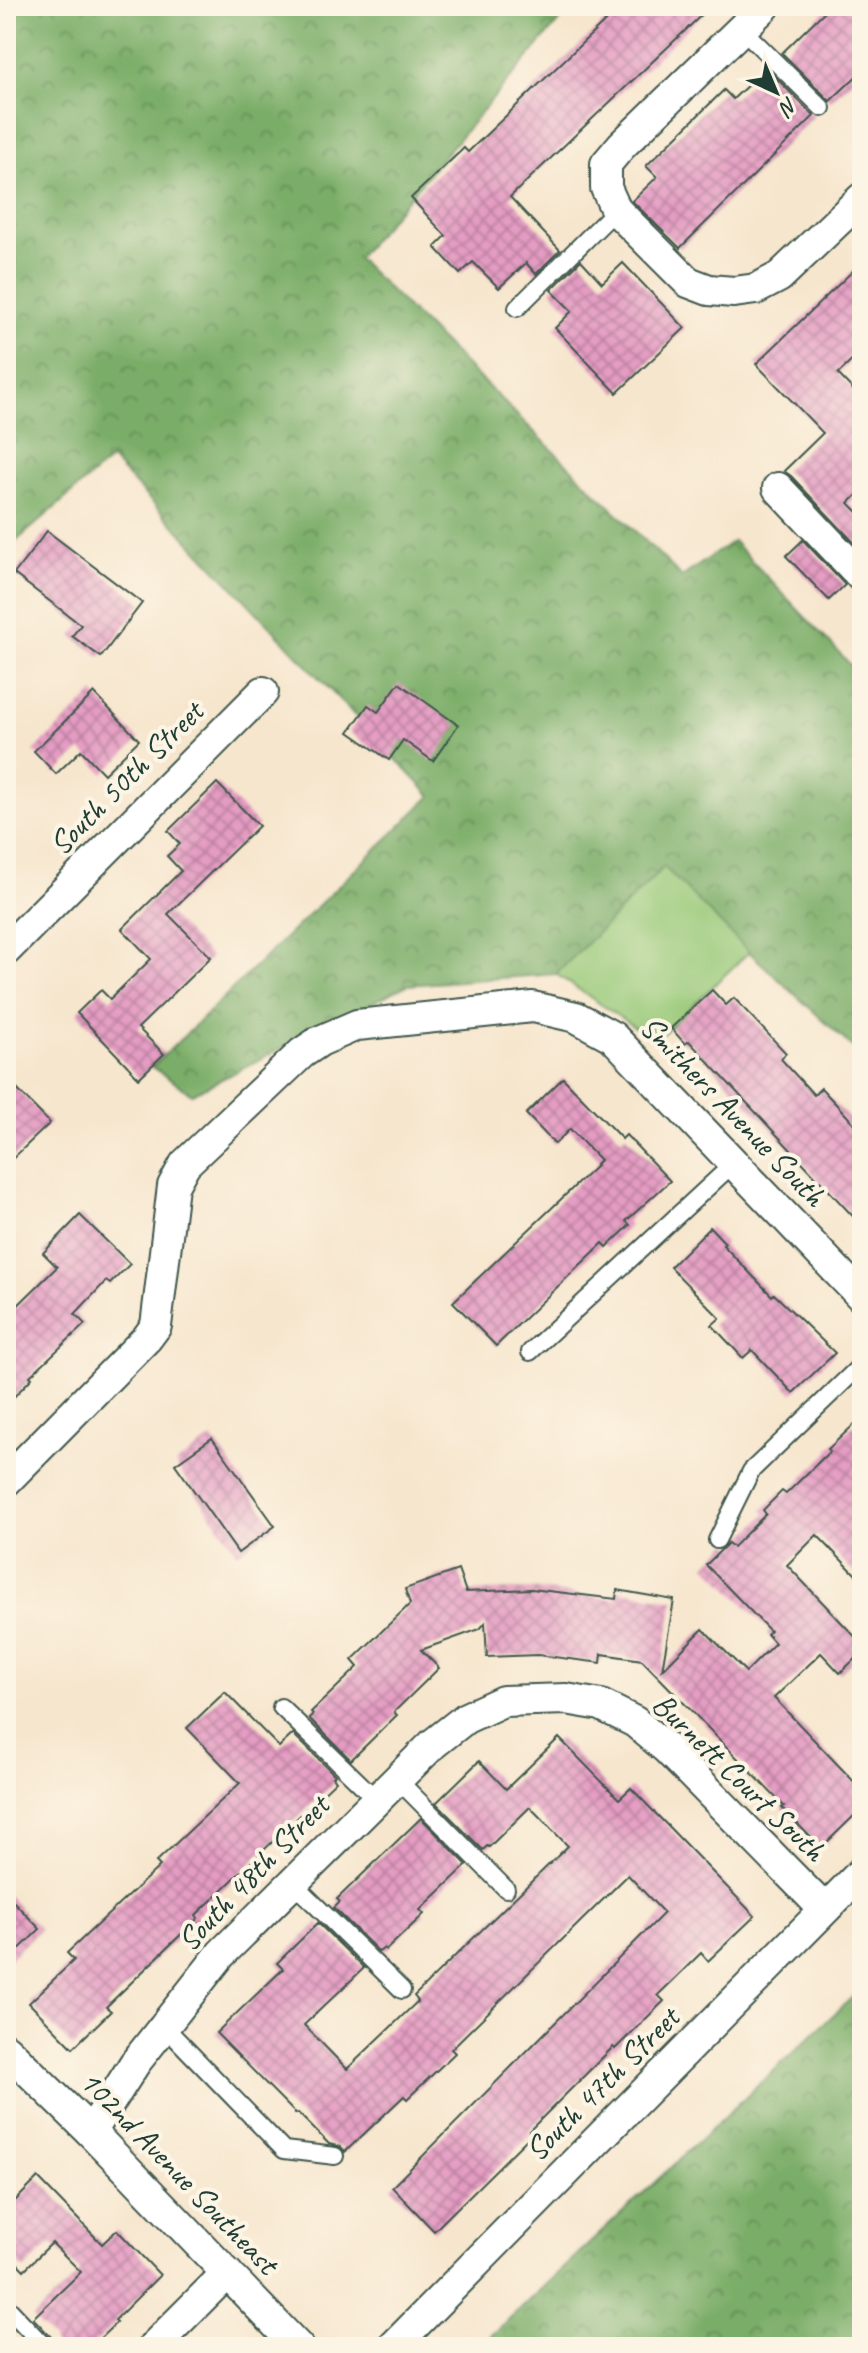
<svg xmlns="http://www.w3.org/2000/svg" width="868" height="2353" font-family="Caveat,sans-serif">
	<defs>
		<pattern id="forest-crowns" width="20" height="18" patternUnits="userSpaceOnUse" patternTransform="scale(2)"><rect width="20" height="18" fill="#7aad68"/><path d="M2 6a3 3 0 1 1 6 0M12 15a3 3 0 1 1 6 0" fill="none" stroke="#638e56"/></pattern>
		<pattern id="building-cross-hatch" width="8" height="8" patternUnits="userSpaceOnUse" patternTransform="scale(2)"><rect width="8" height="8" fill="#e59cc3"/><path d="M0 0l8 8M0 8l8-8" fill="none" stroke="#b9809f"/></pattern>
	</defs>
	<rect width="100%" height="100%" fill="#fcf5e5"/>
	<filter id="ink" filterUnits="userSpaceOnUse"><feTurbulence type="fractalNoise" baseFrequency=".0125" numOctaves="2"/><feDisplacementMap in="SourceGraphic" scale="16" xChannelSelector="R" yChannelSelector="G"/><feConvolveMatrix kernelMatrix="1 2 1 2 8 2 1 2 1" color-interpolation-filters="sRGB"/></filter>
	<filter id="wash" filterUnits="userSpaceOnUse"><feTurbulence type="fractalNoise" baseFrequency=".006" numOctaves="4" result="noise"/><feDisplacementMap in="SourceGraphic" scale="32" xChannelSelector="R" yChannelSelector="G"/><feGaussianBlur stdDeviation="1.8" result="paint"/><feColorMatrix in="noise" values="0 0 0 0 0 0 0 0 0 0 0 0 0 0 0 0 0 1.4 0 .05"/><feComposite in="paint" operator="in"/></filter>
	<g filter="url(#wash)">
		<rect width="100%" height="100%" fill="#f7e6ce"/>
		<!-- forest -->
		<g fill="url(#forest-crowns)" stroke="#4c754e" stroke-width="2">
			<polygon points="6,6 549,6 560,20 357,258 682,577 733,541 862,677 862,1056 749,952 664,867 556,974 407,985 192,1094 152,1067 431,796 111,459 6,550"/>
			<polygon points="862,1988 862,2347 479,2347"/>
		</g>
		<!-- green -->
		<polygon fill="#98c978" stroke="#5c8356" stroke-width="2" points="664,867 749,952 655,1041 556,974"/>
		<g id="blocks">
			<!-- building -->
			<g fill="url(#building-cross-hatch)">
				<polygon points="621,6 711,6 510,197 560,250 536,274 526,263 499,288 473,262 460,274 435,247 446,236 411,198 464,148 468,152"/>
				<polygon points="830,6 862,6 862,71 830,101 782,53"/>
				<polygon points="766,68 814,116 680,248 632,201 657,177 646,166 724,90 733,99"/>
				<polygon points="581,260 602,283 623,263 685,328 617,393 555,328 572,311 551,290"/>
				<polygon points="862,262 862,351 838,374 862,399 862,490 849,503 862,516 862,551 791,476 784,471 823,433 756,364"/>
				<polygon points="47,531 142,603 101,657 72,636 81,625 14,574"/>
				<polygon points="803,540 845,585 829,600 786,556"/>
				<polygon points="399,683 458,725 433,761 403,740 389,760 349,732 368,705 378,712"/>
				<polygon points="94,693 139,740 104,774 81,750 56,774 34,751"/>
				<polygon points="217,783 259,826 168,914 211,957 138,1028 164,1054 139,1078 77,1013 101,990 110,999 151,959 122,929 181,871 167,856 180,844 168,831"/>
				<polygon points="712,990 726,1005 734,998 786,1053 781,1059 814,1095 821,1088 862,1132 862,1226 689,1041 685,1044 671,1028"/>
				<polygon points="6,1078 50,1123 6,1165"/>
				<polygon points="563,1078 622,1139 626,1135 670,1181 626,1221 630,1225 607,1247 603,1243 496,1346 453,1302 597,1165 596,1164 600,1160 570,1129 555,1144 526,1114"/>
				<polygon points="80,1215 130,1264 110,1284 106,1281 75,1314 85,1324 30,1376 32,1378 6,1405 6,1317 57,1267 43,1253"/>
				<polygon points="710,1227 725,1243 723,1245 772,1296 774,1294 835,1353 793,1393 752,1350 743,1358 712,1325 720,1318 670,1267"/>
				<polygon points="862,1417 862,1581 817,1535 787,1565 862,1644 862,1652 840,1673 821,1653 774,1698 862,1790 862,1808 821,1848 782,1808 784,1806 642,1660 602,1654 601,1663 538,1655 487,1657 485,1623 480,1629 421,1650 439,1668 394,1712 397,1715 351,1760 309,1718 313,1714 311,1712 358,1667 352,1660 410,1604 405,1589 458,1570 466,1592 531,1589 616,1599 617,1590 674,1600 662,1670 703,1629 746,1672 775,1643 767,1634 770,1631 706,1565 728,1543 733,1547 766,1514 763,1510 782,1491 786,1494 830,1451 828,1449"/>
				<polygon points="212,1438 275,1526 238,1553 175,1464"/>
				<polygon points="225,1692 279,1747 293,1734 335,1775 333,1777 336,1781 196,1915 198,1918 106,2007 111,2011 73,2048 29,2003 74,1960 67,1953 160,1866 156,1862 240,1783 187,1728"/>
				<polygon points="559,1738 619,1799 631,1788 755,1916 708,1961 701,1953 658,1995 664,2001 615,2049 613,2047 529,2131 532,2134 434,2231 392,2187 664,1913 628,1875 451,2049 455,2053 407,2099 404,2096 345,2152 341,2147 329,2144 298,2113 296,2114 216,2033 283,1969 277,1963 318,1923 364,1968 304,2025 347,2069 418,2001 414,1996 568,1846 530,1807 489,1847 487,1846 483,1850 436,1803 479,1761 506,1789"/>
				<polygon points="421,1818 467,1865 420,1910 424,1914 386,1950 384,1948 379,1952 334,1908 340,1902 337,1899"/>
				<polygon points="6,1894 40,1929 6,1962"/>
				<polygon points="38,2178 102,2244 117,2230 160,2275 115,2320 117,2322 91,2347 56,2347 53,2339 33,2318 81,2272 52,2243 24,2270 6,2252 6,2210"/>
			</g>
		</g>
	</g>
	<g filter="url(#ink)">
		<use href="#blocks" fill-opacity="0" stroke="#3f564b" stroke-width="2"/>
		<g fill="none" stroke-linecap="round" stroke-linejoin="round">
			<defs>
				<g id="service">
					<polyline points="742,29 822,108"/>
					<polyline points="517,308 616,210"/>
					<polyline points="530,1352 734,1163"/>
					<polyline points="717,1540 751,1471 862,1364"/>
					<polyline points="281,1707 376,1799"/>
					<polyline points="397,1779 506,1889"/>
					<polyline points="293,1883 402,1990"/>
					<polyline points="163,2025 284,2150 335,2156"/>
					<polyline points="6,2306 45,2347"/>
				</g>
				<g id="minor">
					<polyline points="765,6 622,145 606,164 606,188 616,210 688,282 709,290 734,292 756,289 779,277 862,198"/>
					<polyline points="778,488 862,577"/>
					<polyline points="6,950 263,692"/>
					<polyline points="6,1481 147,1338 156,1326 173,1186 185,1164 302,1053 320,1041 357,1025 533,1007 576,1017 613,1037 862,1297"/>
					<polyline points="6,2049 91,2132 298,2347"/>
					<polyline points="91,2132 135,2063 221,1954 433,1744 466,1718 503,1701 566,1699 601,1705 635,1722 667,1749 824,1909"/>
					<polyline points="153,2347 227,2273"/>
					<polyline points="393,2347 862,1872"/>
				</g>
			</defs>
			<!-- service casing -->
			<use href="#service" stroke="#3f564b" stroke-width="20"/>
			<!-- minor casing -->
			<use href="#minor" stroke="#3f564b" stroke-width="34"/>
			<!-- service -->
			<use href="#service" stroke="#fff" stroke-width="16"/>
			<!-- minor -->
			<use href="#minor" stroke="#fff" stroke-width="30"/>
		</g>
	</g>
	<g text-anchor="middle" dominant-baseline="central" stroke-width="8" stroke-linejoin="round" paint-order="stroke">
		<!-- street labels -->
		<g font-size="32" fill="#1f3d34" stroke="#fcf5e5">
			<text transform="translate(126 778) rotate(-45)">South 50th Street</text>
			<text transform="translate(733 1111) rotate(46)">Smithers Avenue South</text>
			<text transform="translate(739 1777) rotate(44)">Burnett Court South</text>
			<text transform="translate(253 1873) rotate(-46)">South 48th Street</text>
			<text transform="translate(602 2084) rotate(-45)">South 47th Street</text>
			<text transform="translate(179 2172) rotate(46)">102nd Avenue Southeast</text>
		</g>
	</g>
	<!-- margin -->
	<rect width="868" height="2353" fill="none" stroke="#fcf5e5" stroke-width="32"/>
	<!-- north arrow -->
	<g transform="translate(776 92) rotate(136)" stroke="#fcf5e5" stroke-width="6" paint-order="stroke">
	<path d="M0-6L14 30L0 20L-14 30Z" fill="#1f3d34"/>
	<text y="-12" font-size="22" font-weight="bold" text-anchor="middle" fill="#1f3d34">N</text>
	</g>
</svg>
